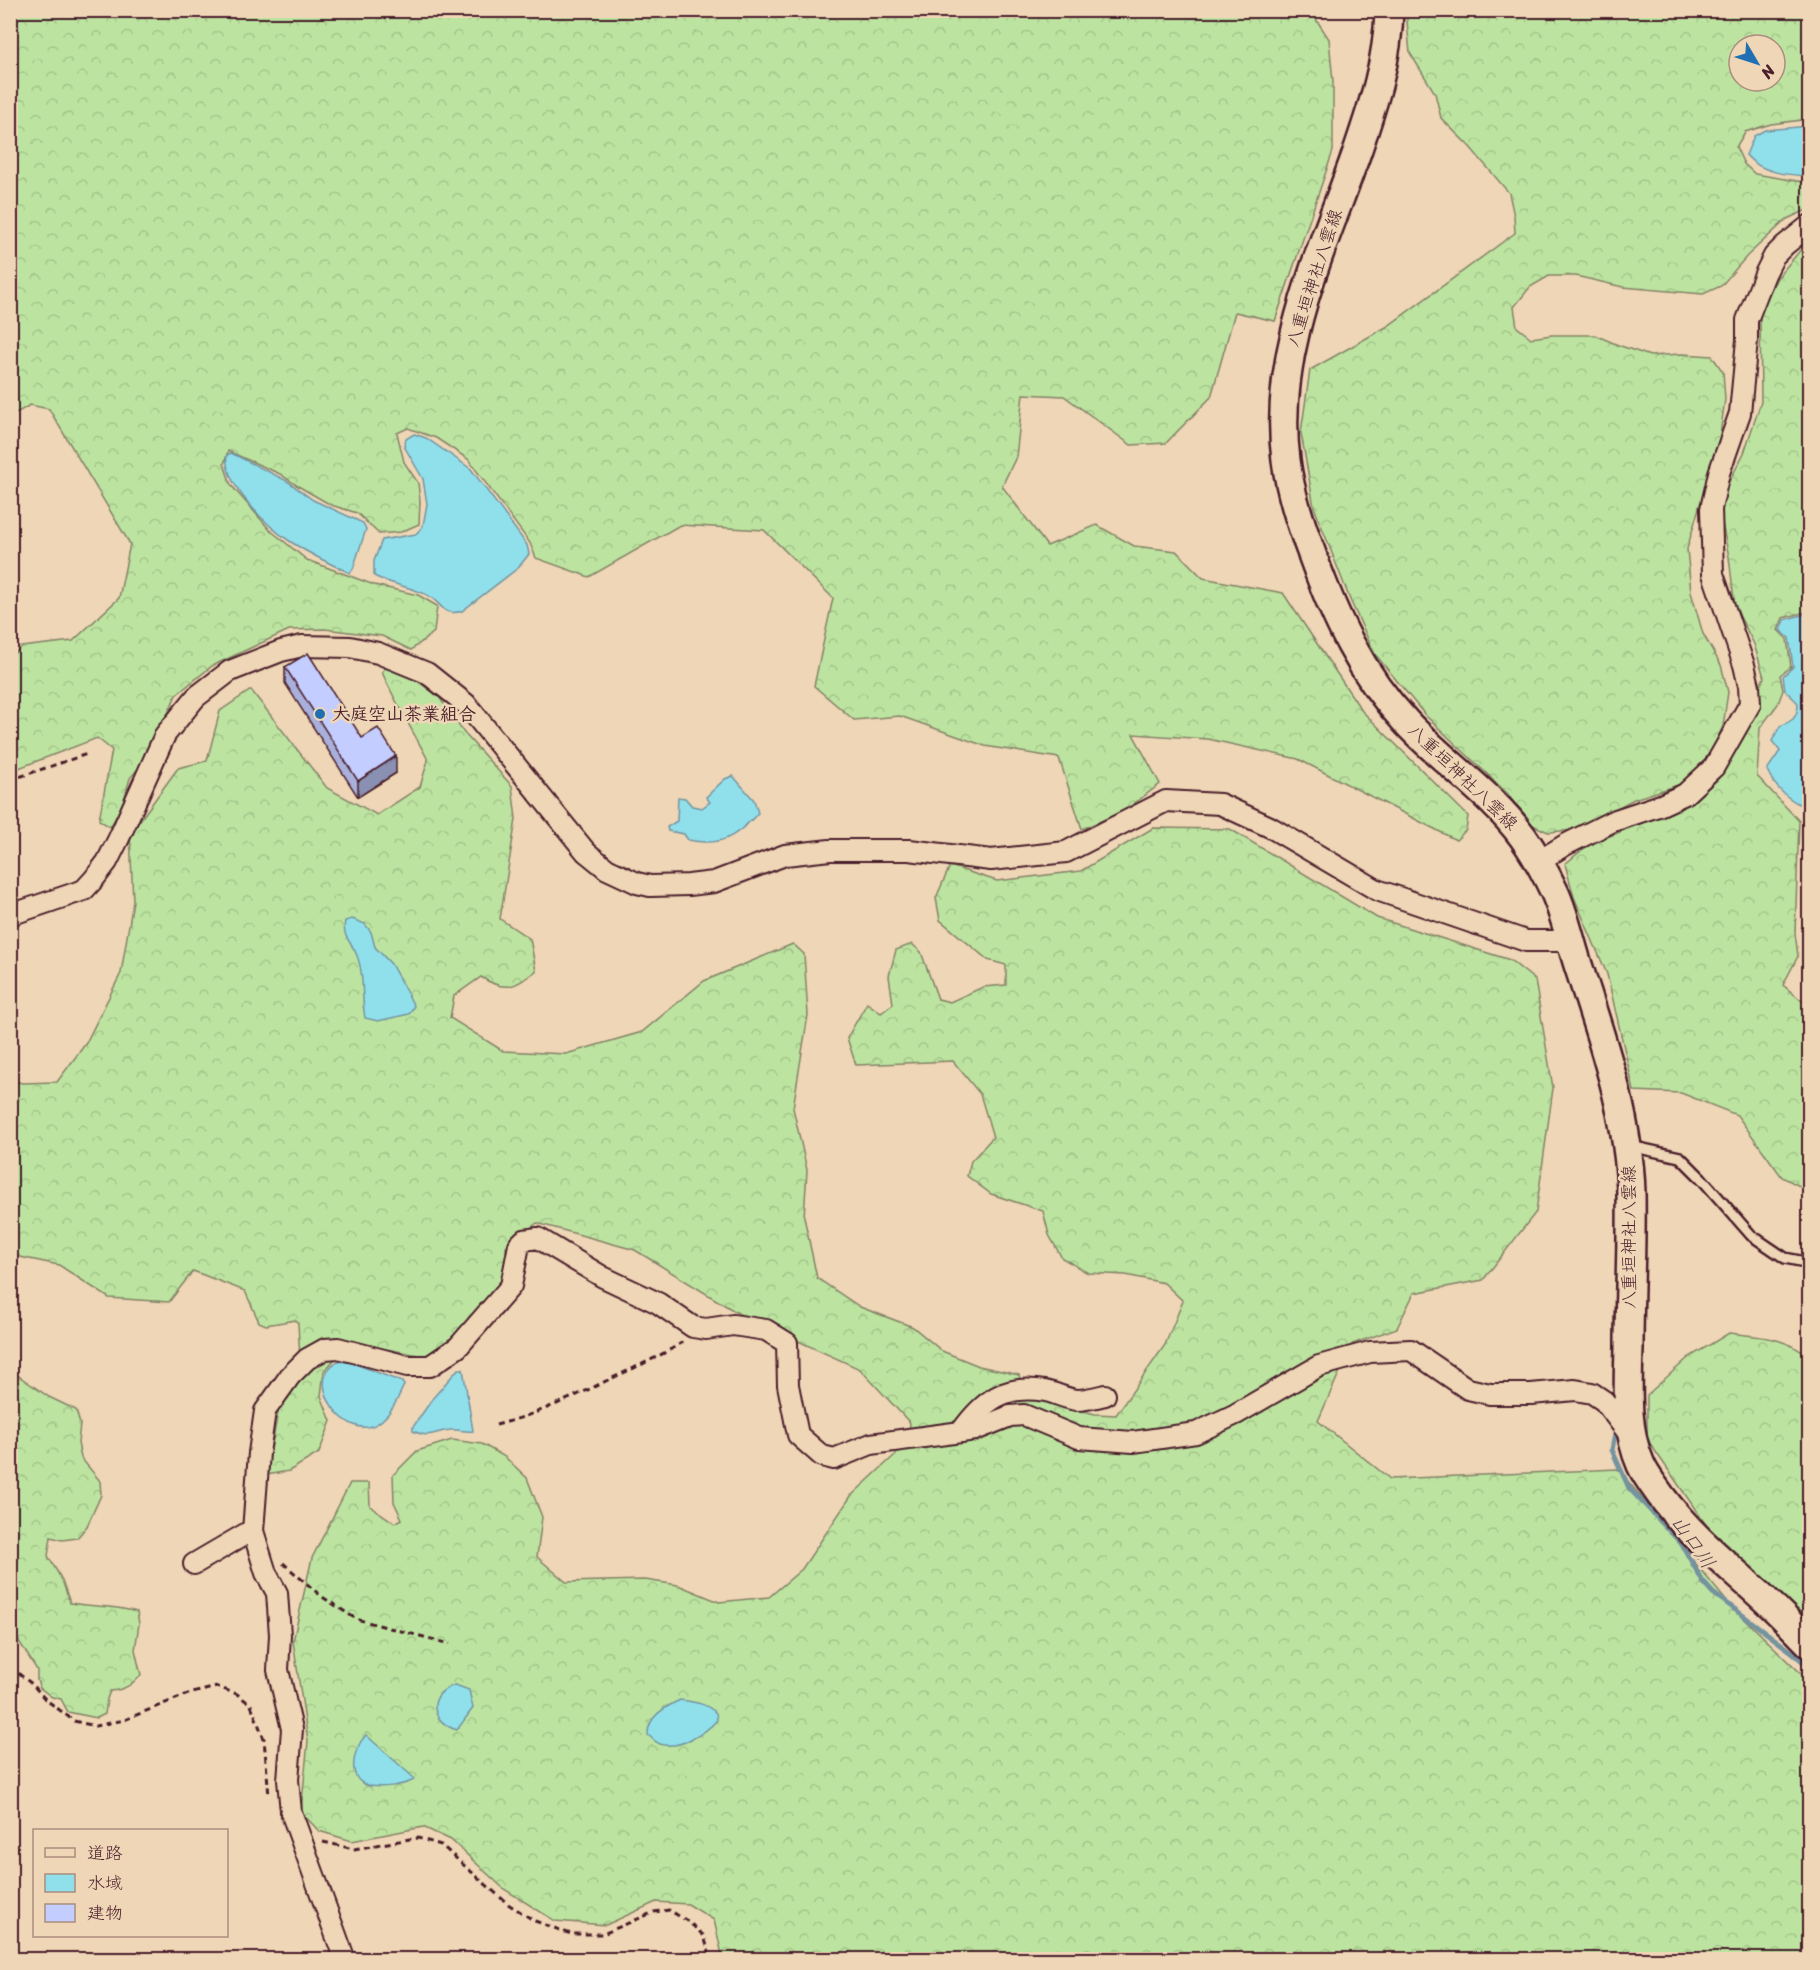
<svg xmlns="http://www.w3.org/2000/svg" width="1820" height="1970" font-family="Sriracha,'Klee One',sans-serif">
	<defs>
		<pattern id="forest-crowns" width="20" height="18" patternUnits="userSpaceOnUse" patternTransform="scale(1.5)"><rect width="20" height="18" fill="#bce4a0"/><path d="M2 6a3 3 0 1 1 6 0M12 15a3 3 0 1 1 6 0" fill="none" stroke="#a3c38a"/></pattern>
	</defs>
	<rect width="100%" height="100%" fill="#eed6b6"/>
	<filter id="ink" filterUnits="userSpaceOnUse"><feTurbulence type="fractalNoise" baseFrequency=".0167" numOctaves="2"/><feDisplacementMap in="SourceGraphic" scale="12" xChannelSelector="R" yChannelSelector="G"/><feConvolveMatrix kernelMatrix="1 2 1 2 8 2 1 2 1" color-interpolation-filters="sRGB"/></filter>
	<g filter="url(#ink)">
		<!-- forest -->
		<g fill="url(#forest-crowns)" stroke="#838266" stroke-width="1.5" fill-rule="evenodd">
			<polygon points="1310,10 1329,39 1333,82 1333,151 1275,321 1235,312 1211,397 1166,443 1131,445 1064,396 1023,394 1016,457 1002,486 1047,546 1097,525 1134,546 1176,551 1203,578 1283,593 1362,711 1468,816 1466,830 1456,840 1298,759 1208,739 1133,734 1160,784 1124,811 1082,829 1059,758 985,746 900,716 854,720 814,686 833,598 764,530 680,525 589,577 536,558 530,543 468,459 436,438 408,428 397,433 404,462 418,483 420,501 419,524 401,532 379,534 357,513 331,505 298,486 280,474 228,451 224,464 231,485 270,530 307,560 374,585 418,595 437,606 434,632 411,650 382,636 325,629 289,630 212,666 176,695 149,756 130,778 122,807 110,827 99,820 112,750 97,738 11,771 11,657 21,647 73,641 119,598 130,544 49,409 30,405 11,416 11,11"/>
			<path d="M1406 11H1809V119L1771 124 1745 132 1736 147 1744 164 1755 174 1809 183V209L1787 219 1747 256 1721 286 1703 294 1623 287 1576 276H1549L1530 287 1514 307 1517 327 1531 338 1552 335H1595L1618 345 1650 356 1682 354 1712 356 1723 372 1725 399 1720 435 1687 549 1691 592 1703 634 1721 665 1728 692 1723 726 1708 759 1679 785 1634 799 1575 830 1548 832 1524 821 1508 794 1425 715 1375 654 1351 602 1314 507 1301 433 1310 370 1388 326 1515 233 1514 216 1509 193 1470 147 1441 118 1435 93 1410 53ZM1739 45H1775V81H1739Z"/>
			<polygon points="1809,240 1809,614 1806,612 1783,618 1778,630 1787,639 1791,667 1780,675 1783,690 1778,704 1760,728 1757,776 1799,821 1795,933 1798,956 1783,985 1809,1007 1809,1191 1782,1177 1737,1115 1681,1093 1634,1091 1607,974 1574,897 1565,864 1588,845 1693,802 1718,779 1739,741 1764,677 1754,644 1735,607 1729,557 1718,503 1744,453 1761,402 1760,313 1777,278"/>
			<path d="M387 665 413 678 439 697 464 733 512 786 516 819 500 919 530 939 536 971C514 987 506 993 481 977L454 996 450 1018 503 1051 566 1054 642 1032 704 981 793 944 804 954 808 1015 793 1108 807 1170 804 1217 817 1278 860 1307 913 1327 942 1351 979 1366 1019 1375 1024 1396 1095 1414 1116 1415 1165 1345 1183 1301 1164 1283 1126 1275 1088 1273 1062 1258 1049 1235 1043 1211 991 1194 967 1176 971 1161 993 1137 980 1094 953 1061 856 1065 847 1038 867 1003 881 1013 893 1004 889 976 896 950 912 944 921 952 938 999 950 1002 983 987 1006 985V965L988 960 940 920 936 898 950 866 997 881 1081 871 1153 828 1230 829 1377 918 1510 960 1535 980 1553 1088 1536 1212 1483 1280 1414 1293 1397 1328 1352 1344 1318 1421 1390 1479 1618 1469 1728 1603 1809 1681V1959H723L714 1920 688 1904 656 1902 606 1925 555 1921 504 1889 451 1840 423 1827 352 1841 319 1831 301 1812 308 1741 293 1641 312 1558 350 1483H369L370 1506 395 1523 402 1519 394 1502 393 1475 417 1451 452 1440 482 1444 505 1457 527 1478 542 1517 537 1557 566 1582 645 1580 678 1585 719 1602 769 1597 802 1569 851 1496 908 1443 910 1423 860 1369 741 1315 635 1250 537 1223 506 1246 507 1278 474 1318 430 1357 369 1346 336 1358 324 1371 321 1396 331 1421 319 1453 289 1471 266 1475 281 1397 300 1359 298 1323 295 1320 266 1325 259 1322 245 1291 193 1271 169 1302 109 1298 59 1265 20 1257 11 1249 10 1080 22 1083 57 1082 86 1043 121 973 133 901 130 834 178 768 207 761 220 711 251 690 327 788 377 815 420 787 428 760C413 731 395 702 382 672Z"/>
			<path d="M1729 1333C1760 1337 1784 1336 1809 1357V1620L1711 1532 1647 1439V1395L1688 1358Z"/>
			<path d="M10 1370 49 1397 76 1410 80 1424 78 1443 81 1458 100 1481 101 1495 87 1526 77 1538 62 1540 51 1537 48 1556 62 1580 70 1603C92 1607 115 1605 137 1612L139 1624 135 1650 141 1675C131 1685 125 1690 110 1691L107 1699 105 1714 97 1718 68 1712 61 1699 52 1697 40 1688 37 1680V1670L12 1630Z"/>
		</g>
		<!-- water -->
		<g fill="#90e0ec" stroke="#74939f" stroke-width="1.5">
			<path d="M1809 126V176C1787 175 1761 173 1746 155L1754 136 1765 130Z"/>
			<path d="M414 434 426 438 471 469 527 545 529 554 518 568 462 611C442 617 443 604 429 596 412 587 392 585 374 576V561L382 540 416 534 423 526 427 504 423 479 404 446 406 439Z"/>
			<path d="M231 453 287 481 313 500 363 523 366 529 353 569 350 573C330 564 310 554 291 542 269 528 222 483 227 455Z"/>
			<path d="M1805 614 1810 617 1809 818 1806 808C1787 798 1776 790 1767 770L1780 751 1772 741 1780 726C1793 721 1798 717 1798 703L1785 690 1783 676 1793 667 1789 638 1780 630 1784 620Z"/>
			<path d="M733 776 754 800 758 813C736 837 721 847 688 840L684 834 668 831 667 827 677 821 678 797 685 798 692 806 702 808 710 802 706 797 725 779Z"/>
			<path d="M352 919 365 924 371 932 375 947 391 964 414 1006 409 1014 378 1021 365 1018C361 997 365 971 355 951 349 940 342 935 345 921Z"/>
			<path d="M339 1361 353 1363 402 1382 404 1385C398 1398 391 1415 378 1423 347 1444 300 1379 339 1361Z"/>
			<path d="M458 1369H463L473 1431C465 1432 457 1429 450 1430 433 1432 431 1439 413 1431V1427L433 1398Z"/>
			<path d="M455 1685 469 1690 473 1708 457 1730C430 1722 426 1694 455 1685Z"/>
			<path d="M680 1700C694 1702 706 1703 716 1713L717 1720C705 1734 679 1750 660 1744 655 1742 652 1738 648 1735 647 1717 665 1707 680 1700Z"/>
			<path d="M366 1735 414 1778 412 1781C400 1786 383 1788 370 1786 345 1781 353 1748 366 1735Z"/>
		</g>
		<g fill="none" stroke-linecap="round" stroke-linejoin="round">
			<!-- stream -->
			<polyline stroke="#74939f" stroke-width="5" points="1615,1434 1612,1450 1629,1488 1681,1543 1703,1582 1713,1593 1792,1652 1810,1668"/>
			<defs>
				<polyline id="service" points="1630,1146 1680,1157 1701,1178 1751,1235 1785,1258 1810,1263"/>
				<g id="minor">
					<polyline points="1539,861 1565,845 1613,821 1661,805 1685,794 1714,767 1750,704 1749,686 1744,665 1713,574 1711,509 1719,473 1740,413 1747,340 1747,320 1765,274 1774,256 1785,245 1810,225"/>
					<polyline points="10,915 84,890 94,879 107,862 119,838 165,735 196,697 230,671 281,651 302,646 350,647 378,653 427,673 466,704 586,852 607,869 637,883 650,886 689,885 714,882 785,855 830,850 909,850 991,860 1066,852 1166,801 1220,804 1270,827 1377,890 1526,941 1570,941"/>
					<polyline points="961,1432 975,1430 1010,1416 1024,1415 1079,1438 1133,1442 1196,1433 1236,1414 1319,1366 1370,1352 1411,1350 1468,1389 1490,1394 1531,1394 1575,1390 1592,1393 1604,1401 1632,1438"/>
					<polyline points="194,1564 247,1533 253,1531"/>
					<path d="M345 1960 291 1812 288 1780 292 1729 278 1670 280 1635 277 1593 266 1573 253 1531 259 1453 265 1411 290 1376 307 1359 325 1349 338 1348 407 1366H430L458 1347 511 1286 519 1245 524 1240 538 1238 603 1277 658 1303 693 1327 706 1329 733 1325 766 1330 787 1343 788 1385 798 1435 822 1456 834 1459 871 1444 961 1432C984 1400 1005 1384 1045 1391 1056 1393 1066 1399 1077 1400 1086 1400 1097 1397 1105 1395"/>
				</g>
				<path id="secondary" d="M1389 10C1388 61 1373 105 1357 152 1322 251 1272 353 1286 460 1290 493 1301 525 1313 557 1335 618 1361 674 1406 722 1443 762 1491 793 1523 837 1536 855 1546 874 1555 893 1566 918 1571 945 1580 971 1603 1043 1629 1117 1631 1193 1632 1245 1629 1297 1629 1348 1628 1387 1625 1429 1641 1465 1646 1476 1654 1486 1661 1496 1694 1540 1732 1568 1771 1605 1784 1617 1797 1631 1810 1644"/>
			</defs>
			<!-- service casing -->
			<use href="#service" stroke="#4a1f2b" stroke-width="14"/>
			<!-- minor casing -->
			<use href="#minor" stroke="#4a1f2b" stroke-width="24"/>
			<!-- secondary casing -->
			<use href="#secondary" stroke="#4a1f2b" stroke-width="32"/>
			<!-- path -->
			<g stroke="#4a1f2b" stroke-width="3" stroke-dasharray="6 4.5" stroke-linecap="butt">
				<polyline points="10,780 87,754"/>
				<path d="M496 1425C535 1415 572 1398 608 1380 634 1368 659 1357 683 1342"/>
				<polyline points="283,1563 321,1596 356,1619 450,1644"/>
				<polyline points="10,1667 32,1684 45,1699 74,1721 95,1726 124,1720 188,1694 217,1687 237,1694 251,1705 264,1739 269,1796"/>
				<polyline points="323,1842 354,1849 410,1839 418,1838 441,1845 508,1904 535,1921 571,1934 603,1934 654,1912 669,1910 689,1922 704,1936 711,1960"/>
			</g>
			<!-- service -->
			<use href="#service" stroke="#eed6b6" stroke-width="9"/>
			<!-- minor -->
			<use href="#minor" stroke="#eed6b6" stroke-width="20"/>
			<!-- secondary -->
			<use href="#secondary" stroke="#eed6b6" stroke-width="27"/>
		</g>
		<!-- wall -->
		<polygon fill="#a9b0db" stroke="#4a1f2b" stroke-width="1.5" points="285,667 362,738 396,773 358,797 285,683"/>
		<!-- shaded-wall -->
		<polygon fill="#8990b2" stroke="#4a1f2b" stroke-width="1.5" points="396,756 396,773 358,797 358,781"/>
		<!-- building -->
		<polygon fill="#c4cdff" stroke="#4a1f2b" stroke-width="1.5" points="308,653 362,738 378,728 396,756 358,781 285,667"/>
	</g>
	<!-- markers -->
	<circle fill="#1f6fb2" stroke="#eed6b6" stroke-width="2" cx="320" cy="714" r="6"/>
	<g text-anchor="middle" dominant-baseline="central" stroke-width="5" stroke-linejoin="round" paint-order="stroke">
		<!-- street labels -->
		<g font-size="18" fill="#4a1f2b" stroke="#eed6b6">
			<text transform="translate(1314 278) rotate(-72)">八重垣神社八雲線</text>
			<text transform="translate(1463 777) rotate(44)">八重垣神社八雲線</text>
			<text transform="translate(1629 1237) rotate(-90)">八重垣神社八雲線</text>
		</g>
		<!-- poi labels -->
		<g font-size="18" font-weight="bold" fill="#4a1f2b" stroke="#eed6b6" text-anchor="start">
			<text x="332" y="714">大庭空山茶業組合</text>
		</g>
		<!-- water labels -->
		<g font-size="20" font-style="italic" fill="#543c48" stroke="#eed6b6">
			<text transform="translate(1693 1542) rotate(55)">山口川</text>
		</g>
	</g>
	<!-- margin -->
	<rect width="1820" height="1970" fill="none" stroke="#eed6b6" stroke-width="36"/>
	<rect x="18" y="18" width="1784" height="1934" fill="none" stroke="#4a1f2b" stroke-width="2" filter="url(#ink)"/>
	<!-- legend -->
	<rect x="33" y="1829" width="195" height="108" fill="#eed6b6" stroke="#ac8d7e" stroke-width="1.5"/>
	<rect x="45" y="1848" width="30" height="9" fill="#eed6b6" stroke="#ac8d7e" stroke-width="1.5"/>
	<text x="87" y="1859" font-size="18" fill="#4a1f2b">道路</text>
	<rect x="45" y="1874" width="30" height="18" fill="#90e0ec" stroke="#ac8d7e" stroke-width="1.5"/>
	<text x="87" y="1889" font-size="18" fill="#4a1f2b">水域</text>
	<rect x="45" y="1904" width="30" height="18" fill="#c4cdff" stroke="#ac8d7e" stroke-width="1.5"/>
	<text x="87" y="1919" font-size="18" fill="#4a1f2b">建物</text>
	<!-- north arrow -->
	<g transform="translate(1757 63) rotate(129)"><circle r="28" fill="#eed6b6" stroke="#ac8d7e" stroke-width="1.5"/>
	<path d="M0-4.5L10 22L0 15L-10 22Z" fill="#1f6fb2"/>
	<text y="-9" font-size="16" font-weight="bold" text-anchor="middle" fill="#4a1f2b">N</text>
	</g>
</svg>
